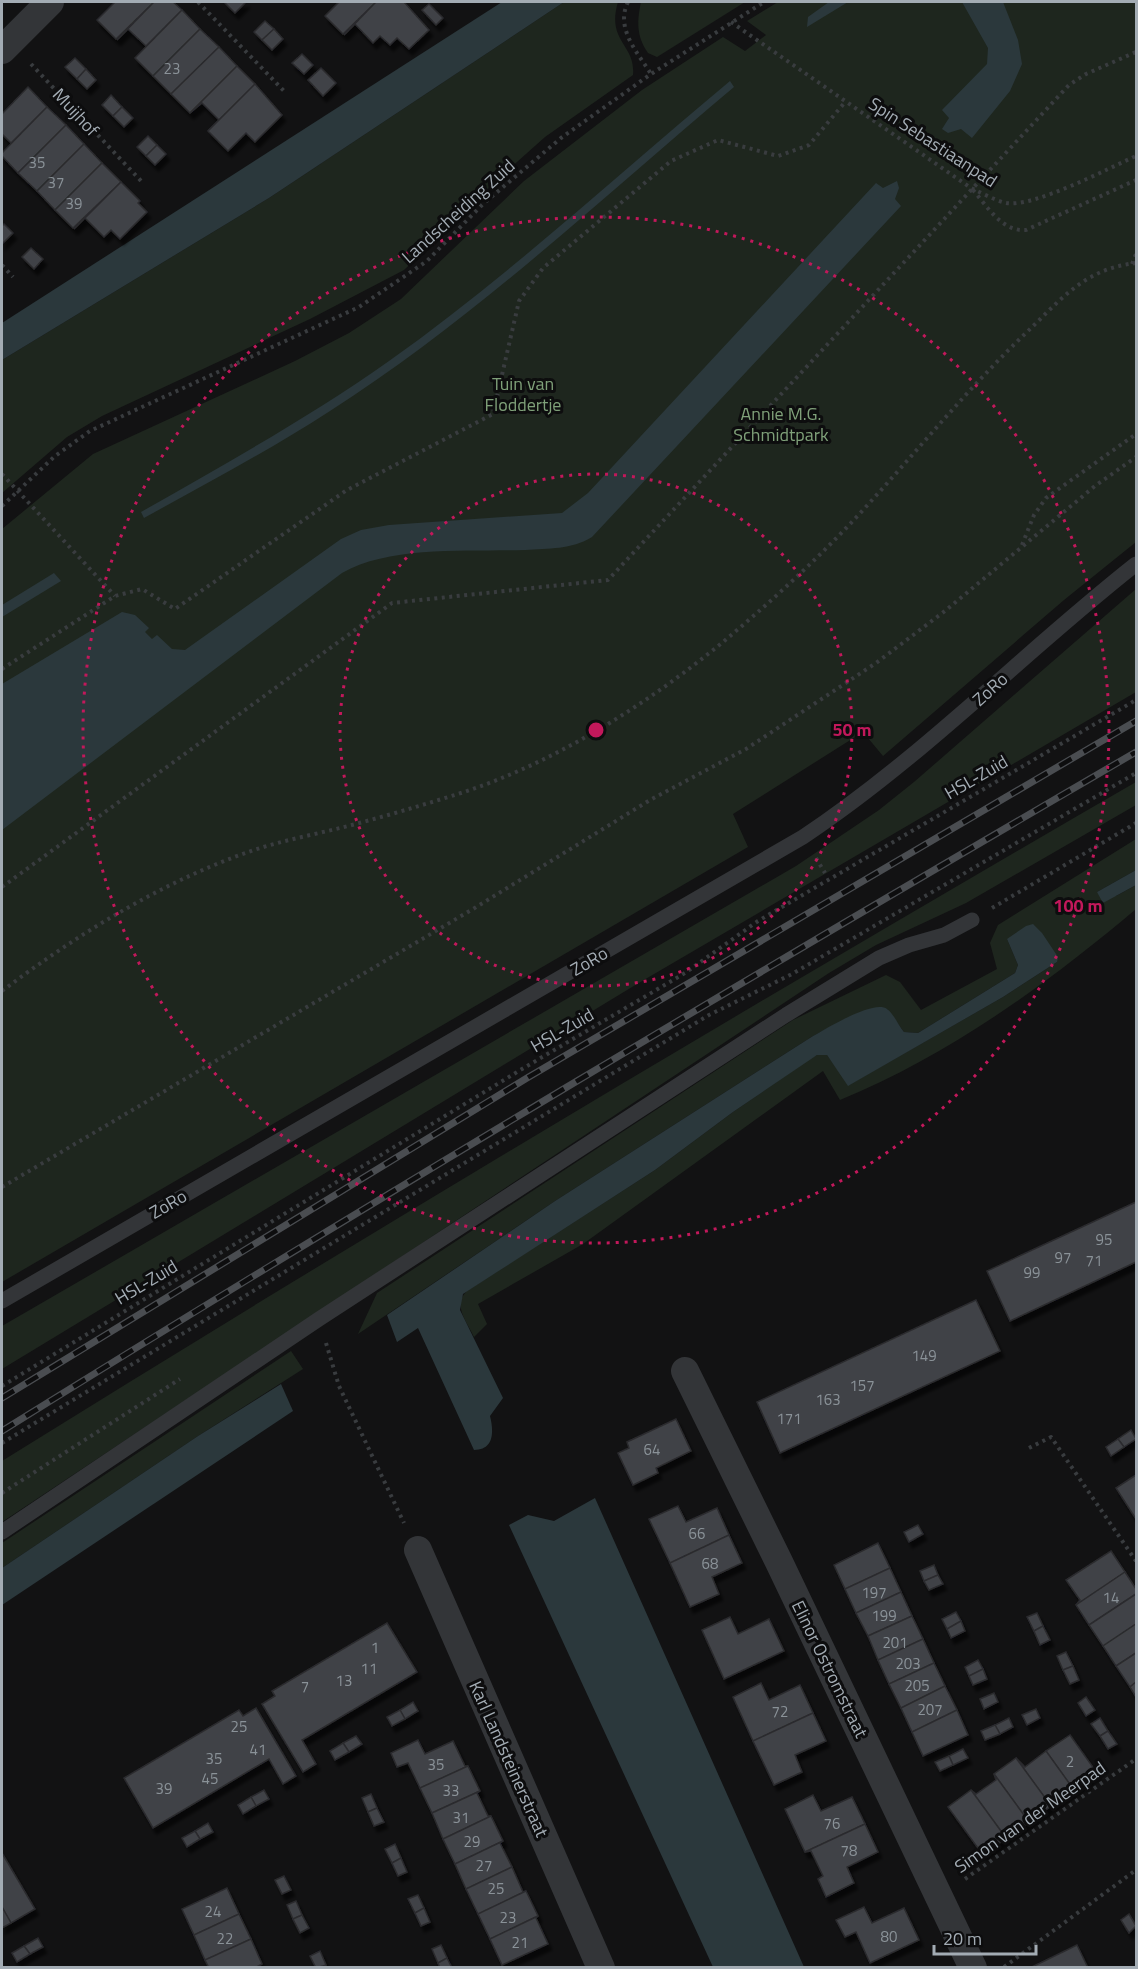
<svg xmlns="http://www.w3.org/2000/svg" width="1138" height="1969" font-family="'Titillium Web',sans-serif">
	<defs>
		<filter id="shadow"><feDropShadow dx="3.5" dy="6" stdDeviation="1.5" flood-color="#0009"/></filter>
	</defs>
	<rect width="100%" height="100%" fill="#121213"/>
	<!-- green -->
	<g fill="#1e261e">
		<path d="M564 2H618C606 42 636 44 633 75L545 137 500 177 404 270 310 319 102 416 67 437 2 493V360L269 198Z"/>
		<path d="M641 2H745L657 57 648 53C636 36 637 21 641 2Z"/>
		<polygon points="778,2 1136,2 1136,542 1064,600 883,756 863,732 733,814 748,847 2,1282 2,529 93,454 295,361 349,333 401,299 524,181 642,90 723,37 745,51 766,35 747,21"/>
		<polygon points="1136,589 1136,692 637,984 2,1369 2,1326 796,866 879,810 914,782"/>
		<path d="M1136 782V805L966 903 876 945 829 973 2 1522V1461C376 1228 755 1003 1136 782Z"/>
		<path d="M1136 839V870L1097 892 1116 896 1136 885V909C1046 985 949 1055 840 1100L823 1071 583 1244 478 1304 487 1324 474 1337C467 1322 452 1305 467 1291L655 1170 733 1112 813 1057 821 1053 827 1055 849 1085 1003 997 1057 962 1007 939 1018 965 1015 973 918 1033 904 1032 887 1009 848 1018 813 1036 555 1201 358 1334 377 1293 793 1020 886 975 900 982 921 1010 997 969 990 943 998 925Z"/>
		<polygon points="291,1351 303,1369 198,1436 2,1568 2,1543"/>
	</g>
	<!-- water -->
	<g fill="#2b383c">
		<polygon points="502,2 564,2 269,198 2,360 2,323"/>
		<polygon points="829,2 848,2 807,27 808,17"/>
		<polygon points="962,2 1003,2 1018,40 1022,64 1010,91 972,138 961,129 948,133 942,129 949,118 942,110 987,64 988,48"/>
		<path d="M730 81 734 87C603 197 474 319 330 411 270 450 207 483 144 518L141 512C225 464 310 417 389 361 509 276 617 175 730 81Z"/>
		<path d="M897 181 899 188 895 199 901 206 592 537C571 550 549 548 525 550 468 552 392 545 342 573L2 830V684L122 612 135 615 149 628 145 632 152 639 157 635 172 649 185 650 341 539 361 530 389 525 562 513 588 493 876 183 883 188Z"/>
		<polygon points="54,573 61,581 2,617 2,605"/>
		<polygon points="1136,870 1136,885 1103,903 1097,892"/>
		<path d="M1033 924 1042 933 1058 957 1057 962 1003 997 848 1086 827 1055H817L733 1112 655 1170 463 1294 460 1310 503 1398 490 1416C494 1432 494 1450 474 1450L418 1328 397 1342 387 1315 555 1201 813 1036C826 1029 874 999 887 1009 894 1014 898 1025 904 1032L918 1033 1015 973 1018 965 1007 939 1026 926Z"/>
		<polygon points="281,1384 293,1411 2,1605 2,1568 198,1436"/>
		<polygon points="595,1498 804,1967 713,1967 509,1525 528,1515 554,1521"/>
	</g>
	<!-- building -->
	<g fill="#414346" stroke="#2c2c2f" stroke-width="1.5" filter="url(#shadow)">
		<polygon points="115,2 154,2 116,39 97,20"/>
		<polygon points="154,2 173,2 182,10 146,46 128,29 117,40"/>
		<polygon points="227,2 246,2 235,13 225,3"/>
		<polygon points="339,2 376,2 343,34 325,16"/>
		<polygon points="376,2 404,2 429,30 409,49 397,38 390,45 380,36 373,43 355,24 344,35"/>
		<polygon points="429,4 443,18 436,25 422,10"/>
		<polygon points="182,10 200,29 153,76 135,58"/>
		<polygon points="265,21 274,29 262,40 254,32"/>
		<polygon points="200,29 219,47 171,94 153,76"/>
		<polygon points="274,29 283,39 272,50 262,40"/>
		<polygon points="219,47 237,66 190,113 171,94"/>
		<polygon points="302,54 313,65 304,74 292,63"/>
		<polygon points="75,58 86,69 77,79 65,67"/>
		<polygon points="237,66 255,84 208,131 219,120 202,103 190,113"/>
		<polygon points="321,68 336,83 323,96 308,80"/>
		<polygon points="86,69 96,80 87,89 77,79"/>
		<polygon points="255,84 282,115 255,142 246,133 228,151 208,131"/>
		<polygon points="28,87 47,107 11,143 2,134 2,114"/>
		<polygon points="111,95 122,107 113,116 102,105"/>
		<polygon points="47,107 66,125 18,173 2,156 2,153"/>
		<polygon points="122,107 133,118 124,127 113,116"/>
		<polygon points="66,125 84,144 37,191 18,173"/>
		<polygon points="148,136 157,145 146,156 137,147"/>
		<polygon points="84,144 102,163 55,210 37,191"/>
		<polygon points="157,145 166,154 155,165 146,156"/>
		<polygon points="102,163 121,182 73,228 55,210"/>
		<polygon points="121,182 140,201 138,203 147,212 120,239 111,230 104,237 85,218 74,229"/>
		<polygon points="4,224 13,233 2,244 2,226"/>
		<polygon points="31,248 43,259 34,269 22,257"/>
		<polygon points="1136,1202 1136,1262 1010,1321 987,1271"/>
		<polygon points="976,1300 1000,1351 780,1453 757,1402"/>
		<polygon points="676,1419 691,1451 656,1468 658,1473 633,1485 618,1453 629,1448 627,1442"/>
		<polygon points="1131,1430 1136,1439 1124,1447 1118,1439"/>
		<polygon points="1118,1439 1124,1447 1111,1456 1106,1447"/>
		<polygon points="1136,1475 1136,1519 1116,1488"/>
		<polygon points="678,1506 686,1522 717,1508 729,1535 670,1563 649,1519"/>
		<polygon points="918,1525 923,1534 909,1542 904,1532"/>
		<polygon points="729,1535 742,1563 712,1577 719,1594 690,1607 670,1563"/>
		<polygon points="878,1543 890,1568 845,1589 834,1565"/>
		<polygon points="1111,1551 1125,1572 1076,1605 1080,1600 1066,1580"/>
		<polygon points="934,1565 938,1575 924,1581 920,1571"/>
		<polygon points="890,1568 901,1592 856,1613 845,1589"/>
		<polygon points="1125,1572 1136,1589 1136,1594 1089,1625 1076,1605"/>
		<polygon points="938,1575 943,1584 929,1590 924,1581"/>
		<polygon points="901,1592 912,1616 868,1636 856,1613"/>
		<polygon points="1136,1594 1136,1624 1103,1646 1089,1625"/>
		<polygon points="956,1612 961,1621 947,1629 942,1619"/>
		<polygon points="1037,1613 1043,1626 1034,1631 1027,1617"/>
		<polygon points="912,1616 923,1639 878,1660 868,1636"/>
		<polygon points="730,1617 738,1634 769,1619 784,1651 724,1679 702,1630"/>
		<polygon points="961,1621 965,1631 951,1638 947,1629"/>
		<polygon points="387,1623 417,1672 302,1740 316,1764 303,1772 262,1704 275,1696 272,1691"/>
		<polygon points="1136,1624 1136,1653 1116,1666 1103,1646"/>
		<polygon points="1043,1626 1050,1640 1040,1645 1034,1631"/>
		<polygon points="923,1639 934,1663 889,1684 878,1660"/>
		<polygon points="1066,1652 1073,1666 1063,1670 1057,1656"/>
		<polygon points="1136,1653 1136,1682 1130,1687 1116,1666"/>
		<polygon points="978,1660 983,1669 969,1676 965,1667"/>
		<polygon points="934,1663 945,1686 901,1708 889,1684"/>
		<polygon points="1073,1666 1079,1680 1070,1684 1063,1670"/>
		<polygon points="983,1669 987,1679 973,1685 969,1676"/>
		<polygon points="1136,1682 1136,1697 1130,1687"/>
		<polygon points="761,1683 769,1700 800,1685 813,1713 753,1741 733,1697"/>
		<polygon points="945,1686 957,1710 912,1732 901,1708"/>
		<polygon points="994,1693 998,1702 984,1709 980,1699"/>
		<polygon points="1086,1697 1095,1710 1086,1716 1078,1703"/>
		<polygon points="413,1702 418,1711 405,1719 400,1710"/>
		<polygon points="256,1708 296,1776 283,1784 269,1759 153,1828 124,1778 239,1710 243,1716"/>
		<polygon points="1036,1709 1040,1718 1027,1725 1022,1715"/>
		<polygon points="400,1710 405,1719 392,1726 387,1717"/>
		<polygon points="957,1710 968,1735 923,1756 912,1732"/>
		<polygon points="813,1713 826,1741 795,1755 802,1772 774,1785 753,1741"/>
		<polygon points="1009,1718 1013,1727 1000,1734 995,1725"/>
		<polygon points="1100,1718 1108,1731 1100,1736 1091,1724"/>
		<polygon points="995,1725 1000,1734 985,1740 981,1731"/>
		<polygon points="1108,1731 1117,1744 1108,1749 1100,1736"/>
		<polygon points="1070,1735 1097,1773 1074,1790 1046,1751"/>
		<polygon points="356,1736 362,1744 349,1752 343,1743"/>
		<polygon points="418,1740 425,1754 453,1741 465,1766 468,1766 420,1788 408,1763 397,1767 391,1753"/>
		<polygon points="343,1743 349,1752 335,1760 330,1751"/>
		<polygon points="963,1749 968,1758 953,1765 949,1756"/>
		<polygon points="1046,1751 1074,1790 1051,1806 1016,1758 1025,1767"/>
		<polygon points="949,1756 953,1765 940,1771 935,1762"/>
		<polygon points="1016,1758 1051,1806 1029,1822 994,1774"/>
		<polygon points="468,1766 480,1791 432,1813 420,1788"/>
		<polygon points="994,1774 1029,1822 1006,1838 971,1790 976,1794 996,1780"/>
		<polygon points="264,1790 269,1799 256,1806 251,1797"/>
		<polygon points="971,1790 1006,1838 983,1855 948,1807"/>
		<polygon points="480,1791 477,1793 488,1816 491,1816 443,1839 432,1813"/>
		<polygon points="371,1794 377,1808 368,1812 362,1798"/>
		<polygon points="813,1795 821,1811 852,1797 865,1824 805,1852 785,1809"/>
		<polygon points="251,1797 256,1806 243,1814 238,1805"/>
		<polygon points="377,1808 384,1822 374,1826 368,1812"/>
		<polygon points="491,1816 503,1841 455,1864 443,1839"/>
		<polygon points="208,1823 213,1832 200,1839 195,1831"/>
		<polygon points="865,1824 878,1852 847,1867 854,1883 826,1897 818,1879 823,1876 811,1851 805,1852"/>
		<polygon points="195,1831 200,1839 187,1847 182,1838"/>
		<polygon points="503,1841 500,1843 512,1867 466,1889 455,1864"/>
		<polygon points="395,1844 401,1858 392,1863 385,1849"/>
		<polygon points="2,1853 35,1909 11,1923 2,1907"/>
		<polygon points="401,1858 407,1872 398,1876 392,1863"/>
		<polygon points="512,1867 523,1892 526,1891 478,1914 466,1889"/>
		<polygon points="284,1876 291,1890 282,1894 275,1880"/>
		<polygon points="227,1888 239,1914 194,1935 182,1909"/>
		<polygon points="526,1891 538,1916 490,1939 478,1914"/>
		<polygon points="418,1895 424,1908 415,1913 408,1899"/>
		<polygon points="296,1901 302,1915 293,1919 287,1905"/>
		<polygon points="2,1907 11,1923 2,1928"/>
		<polygon points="864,1907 872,1923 904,1908 919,1940 870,1963 856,1932 845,1937 836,1920"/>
		<polygon points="424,1908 430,1922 421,1926 415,1913"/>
		<polygon points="239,1914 251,1939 205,1960 194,1935"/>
		<polygon points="1129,1914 1136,1926 1129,1933 1121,1920"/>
		<polygon points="302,1915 309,1928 300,1933 293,1919"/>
		<polygon points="538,1916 536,1918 548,1944 502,1965 490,1939"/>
		<polygon points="38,1938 43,1947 30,1954 24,1946"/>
		<polygon points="251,1939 262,1964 255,1968 209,1968 205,1960"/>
		<polygon points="441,1945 447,1958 438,1963 432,1949"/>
		<polygon points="1077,1945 1088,1968 1030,1968"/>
		<polygon points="24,1946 30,1954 17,1962 12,1953"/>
		<polygon points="320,1951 326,1965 316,1968 310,1956"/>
		<polygon points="447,1958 452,1968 440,1968 438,1963"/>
	</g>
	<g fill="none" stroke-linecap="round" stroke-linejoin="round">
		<!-- path -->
		<g stroke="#393c3f" stroke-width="4" stroke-dasharray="3 4.5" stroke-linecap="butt">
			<polyline points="198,2 284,91"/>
			<path d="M628 2C615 28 637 52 651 74"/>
			<path d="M731 22 971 188C982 193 994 200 1006 203 1033 208 1109 168 1136 156"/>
			<polyline points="31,64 142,182"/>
			<path d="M973 190C987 206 1002 232 1026 230L1136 180"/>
			<polyline points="1132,264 1136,254"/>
			<polyline points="2,265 13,277"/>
			<polyline points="2,474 115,596"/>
			<polyline points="2,506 55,456 90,431 359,307 427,261 483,204 561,138 651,74 764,2"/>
			<polyline points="1022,545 1034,515 1046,498 1136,434"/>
			<polyline points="2,669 115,596 142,589 175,609 347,490 493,414 519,301 543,268 671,161 718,140 778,156 809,145 846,101"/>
			<polyline points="816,858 825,873"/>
			<polyline points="2,887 392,603 608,580 1069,85 1086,74 1136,52"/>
			<polyline points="992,908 1136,823"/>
			<path d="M2 991C78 934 163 881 254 850 284 840 317 834 348 826 386 816 423 805 461 793 556 762 646 705 723 642 767 605 810 566 850 524 910 460 964 392 1028 331 1047 313 1067 290 1091 277 1105 269 1120 265 1136 263"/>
			<polyline points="2,1187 473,909 650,800 746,749 876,663 945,611 1095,486 1136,457"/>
			<polyline points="326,1343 339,1386 404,1523"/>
			<polyline points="2,1386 522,1069 685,973 758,921 1136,700"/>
			<polyline points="2,1443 709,1015 792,974 1136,773"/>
			<polyline points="1029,1448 1051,1437 1136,1561"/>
			<polyline points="2,1493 180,1379"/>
			<polyline points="965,1879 1136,1759"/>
			<polyline points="1004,1967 1136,1870"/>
		</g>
		<!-- lane -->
		<g stroke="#333538" stroke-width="15">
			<path d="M2 1301 803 837C923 757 1023 653 1136 564"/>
			<polyline points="2,1532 319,1319 786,1015 879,958 909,945 944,935 972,920"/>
		</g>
		<!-- street -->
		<g stroke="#333538" stroke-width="28">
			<polyline points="2,50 50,2"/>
			<polyline points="685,1371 779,1562 973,1968"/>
			<polyline points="418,1550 601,1968"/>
		</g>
		<defs>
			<g id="rail">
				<polyline points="2,1398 527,1078 1136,721"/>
				<path d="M2 1431C376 1198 755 974 1136 752"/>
			</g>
		</defs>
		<!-- rail casing -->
		<use href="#rail" stroke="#4a4d51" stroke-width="7"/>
		<!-- rail -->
		<use href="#rail" stroke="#0d0d0e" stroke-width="4.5" stroke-dasharray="14" stroke-linecap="butt"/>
	</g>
	<!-- distance rings -->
	<g fill="none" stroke="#c2185b" stroke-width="3" stroke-dasharray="3 6">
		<circle cx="596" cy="730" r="256"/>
		<circle cx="596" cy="730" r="513"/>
	</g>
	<g text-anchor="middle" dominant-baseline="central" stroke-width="6" stroke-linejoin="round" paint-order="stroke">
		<!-- number labels -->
		<g font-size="15" fill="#8a9298">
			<text x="172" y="68">23</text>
			<text x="37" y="162">35</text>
			<text x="56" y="182">37</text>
			<text x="74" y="203">39</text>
			<text x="1104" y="1239">95</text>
			<text x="1063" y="1257">97</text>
			<text x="1094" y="1260">71</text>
			<text x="1032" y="1272">99</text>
			<text x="924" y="1355">149</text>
			<text x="862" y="1385">157</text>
			<text x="828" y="1399">163</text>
			<text x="789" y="1418">171</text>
			<text x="652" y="1449">64</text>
			<text x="697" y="1533">66</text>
			<text x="710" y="1563">68</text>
			<text x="874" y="1592">197</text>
			<text x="1111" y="1597">14</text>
			<text x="884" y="1615">199</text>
			<text x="895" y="1642">201</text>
			<text x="375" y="1647">1</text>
			<text x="908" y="1663">203</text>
			<text x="369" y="1668">11</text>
			<text x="344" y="1680">13</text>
			<text x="917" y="1685">205</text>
			<text x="305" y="1686">7</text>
			<text x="930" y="1709">207</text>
			<text x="780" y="1711">72</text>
			<text x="239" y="1726">25</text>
			<text x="258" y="1749">41</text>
			<text x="214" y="1758">35</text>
			<text x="1070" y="1761">2</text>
			<text x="436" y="1764">35</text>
			<text x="210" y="1778">45</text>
			<text x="164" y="1788">39</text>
			<text x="451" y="1790">33</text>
			<text x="461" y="1817">31</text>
			<text x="832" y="1823">76</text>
			<text x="472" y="1841">29</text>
			<text x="849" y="1850">78</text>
			<text x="484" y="1865">27</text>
			<text x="496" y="1888">25</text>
			<text x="213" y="1911">24</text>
			<text x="508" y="1917">23</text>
			<text x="889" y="1936">80</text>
			<text x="225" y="1938">22</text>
			<text x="520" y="1942">21</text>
		</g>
		<!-- street labels -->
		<g font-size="18" fill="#a3acb4" stroke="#0d0d0e">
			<text transform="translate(76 112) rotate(47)">Muijhof</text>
			<text transform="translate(933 142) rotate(33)">Spin Sebastiaanpad</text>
			<text transform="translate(458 211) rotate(-42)">Landscheiding Zuid</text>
			<text transform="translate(990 689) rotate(-42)">ZoRo</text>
			<text transform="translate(976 777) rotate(-30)">HSL-Zuid</text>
			<text transform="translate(589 961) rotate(-30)">ZoRo</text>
			<text transform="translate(562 1030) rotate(-30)">HSL-Zuid</text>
			<text transform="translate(168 1204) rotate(-30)">ZoRo</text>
			<text transform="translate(146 1282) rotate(-31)">HSL-Zuid</text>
			<text transform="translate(830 1669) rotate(64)">Elinor Ostromstraat</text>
			<text transform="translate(509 1759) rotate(66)">Karl Landsteinerstraat</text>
			<text transform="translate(1030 1817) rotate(-35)">Simon van der Meerpad</text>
		</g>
		<!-- park labels -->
		<g font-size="18" fill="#7fa079" stroke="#0d0d0e">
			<text x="523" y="383">Tuin van<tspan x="523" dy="21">Floddertje</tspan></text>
			<text x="781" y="413">Annie M.G.<tspan x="781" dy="21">Schmidtpark</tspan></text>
		</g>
	</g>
	<circle cx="596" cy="730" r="9" fill="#c2185b" stroke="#0d0d0e" stroke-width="3"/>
	<g font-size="18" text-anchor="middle" font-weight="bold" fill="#c2185b" stroke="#0d0d0e" stroke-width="6" stroke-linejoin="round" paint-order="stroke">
		<text x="852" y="736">50 m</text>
		<text x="1078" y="912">100 m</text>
	</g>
	<!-- border -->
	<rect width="1138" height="1969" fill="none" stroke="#a3acb4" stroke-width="6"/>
	<!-- scale -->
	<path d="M934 1945v9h102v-9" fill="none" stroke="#a3acb4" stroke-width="3"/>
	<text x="943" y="1945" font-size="18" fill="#a3acb4" stroke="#0d0d0e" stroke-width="4.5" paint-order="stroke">20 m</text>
</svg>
